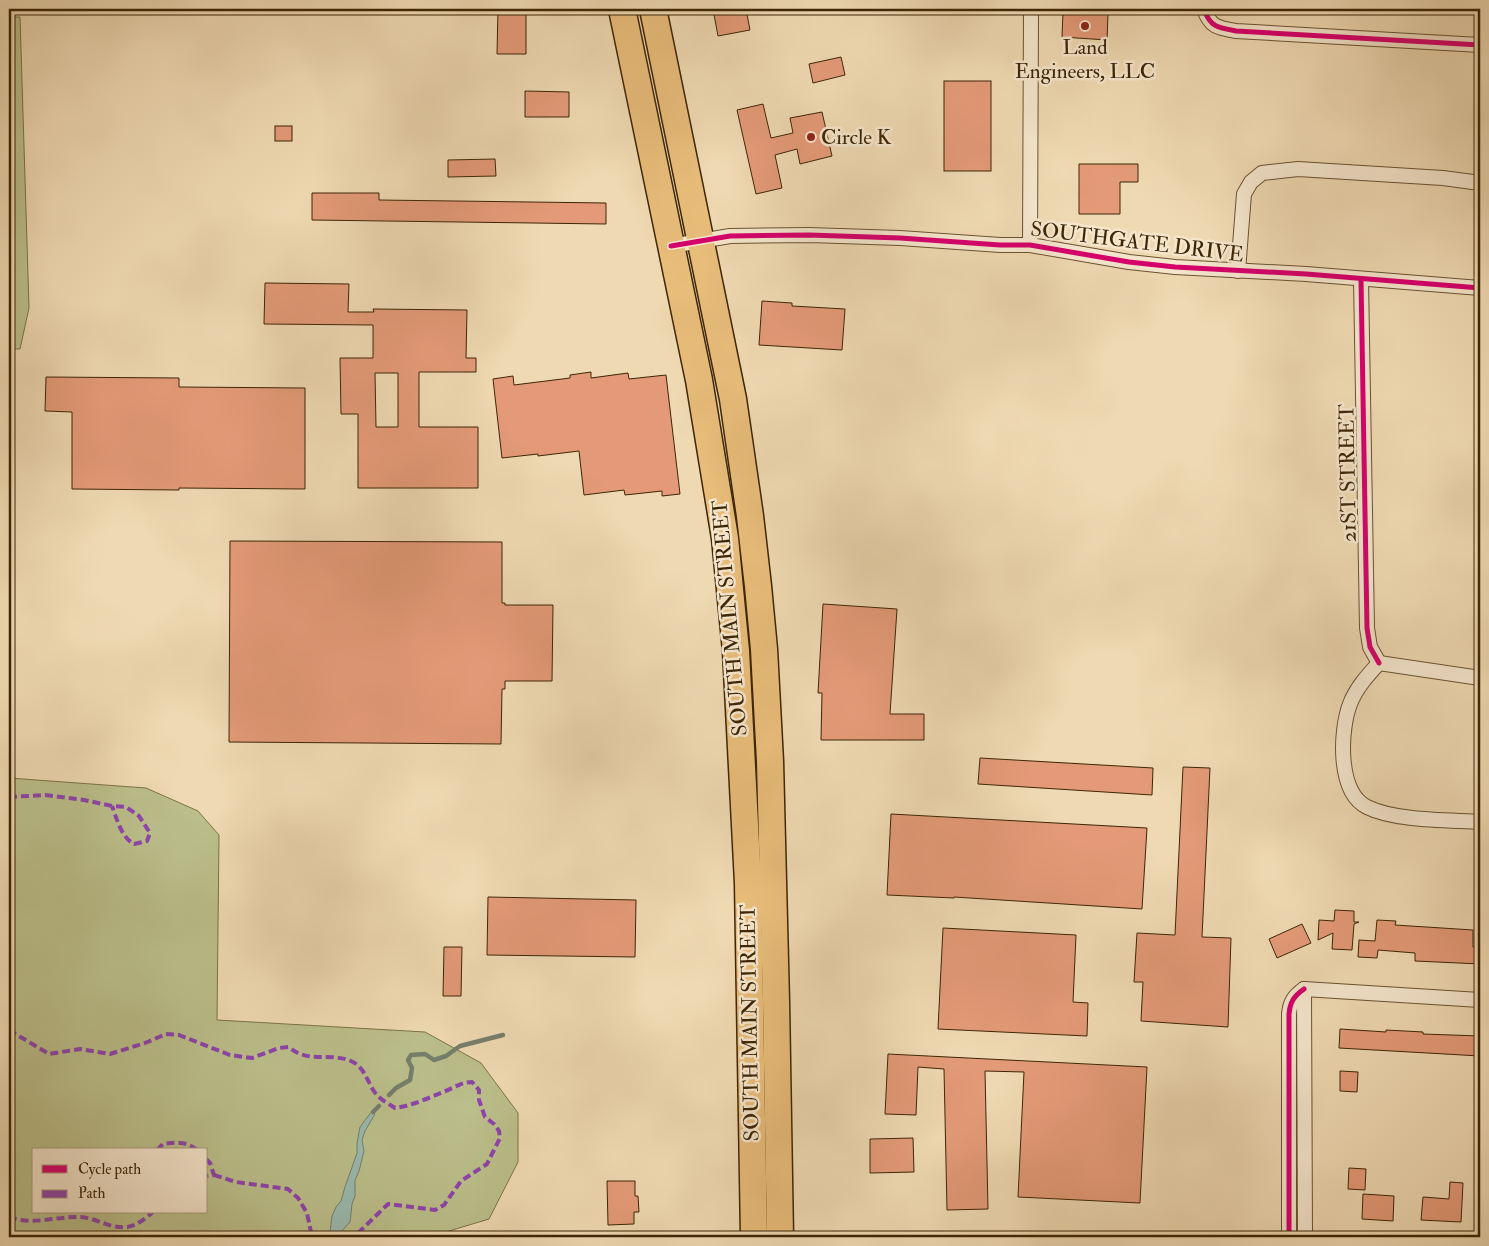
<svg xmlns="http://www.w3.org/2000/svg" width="1489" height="1246" font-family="'IM FELL Double Pica',serif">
	<rect width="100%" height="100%" fill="#efd9b2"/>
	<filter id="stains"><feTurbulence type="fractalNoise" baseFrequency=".004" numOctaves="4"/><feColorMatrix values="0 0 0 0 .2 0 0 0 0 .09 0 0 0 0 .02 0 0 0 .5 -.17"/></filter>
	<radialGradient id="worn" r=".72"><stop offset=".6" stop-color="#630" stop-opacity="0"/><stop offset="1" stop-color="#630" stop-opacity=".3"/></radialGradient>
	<!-- green -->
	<g fill="#bbbf8b" stroke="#7c7248" fill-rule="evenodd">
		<polygon points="9,17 20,17 29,308 20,349 9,349"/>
		<path d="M9 778 146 788 198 811 219 835 217 1020 425 1032 481 1063 518 1113V1162L489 1219 429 1237H9ZM34 1150H206V1212H34Z"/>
	</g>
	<!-- water -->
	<polygon fill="#9abab0" stroke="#757f6c" points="372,1111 375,1114 365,1131 362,1140 364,1151 359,1171 355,1180 355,1196 352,1204 350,1222 340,1233 334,1234 330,1232 332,1216 336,1207 341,1201 345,1187 357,1153 357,1143 360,1127"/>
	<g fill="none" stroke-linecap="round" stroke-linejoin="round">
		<!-- stream -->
		<g stroke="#757f6c" stroke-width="4.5">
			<polyline points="389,1095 396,1088 410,1080 412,1068 408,1060 411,1055 425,1054 434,1060 446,1056 460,1046 503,1035"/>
			<polyline points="373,1112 379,1106"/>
			<polyline points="333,1237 334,1234"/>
		</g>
	</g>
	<!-- building -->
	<g fill="#e49a78" stroke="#3d2606" fill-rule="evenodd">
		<polygon points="498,9 526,9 526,54 497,54"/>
		<polygon points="713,9 746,9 750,30 718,36"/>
		<polygon points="1063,12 1108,14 1107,40 1062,37"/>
		<polygon points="841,57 845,75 813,83 809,64"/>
		<rect x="944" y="81" width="47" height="90"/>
		<polygon points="525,91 569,92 569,117 525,117"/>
		<polygon points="763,104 771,138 793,133 790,118 822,112 832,156 800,164 797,149 775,155 782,188 756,194 737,110"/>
		<rect x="275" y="126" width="17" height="15"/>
		<polygon points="495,159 496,176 448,177 448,160"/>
		<polygon points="1079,164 1138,164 1138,182 1120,182 1120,214 1079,214"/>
		<polygon points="312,193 379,193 379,200 606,203 606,224 312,220"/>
		<path d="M265 283 349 284 348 312H374L373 309 467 310 466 358H476V372H419V427H478V488H358V414H341L340 358H373V325L264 324ZM375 373H398V427H376Z"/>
		<polygon points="762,301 792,303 792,306 845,309 842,350 759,345"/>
		<polygon points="591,372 591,378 628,373 629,379 666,375 680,494 662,496 662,491 625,495 624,490 584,495 579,451 538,456 538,454 502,458 493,379 513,376 514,385 570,378 570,375"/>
		<polygon points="46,377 179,378 179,387 305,388 305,489 179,488 179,490 72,489 72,412 45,411"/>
		<polygon points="230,541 502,542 502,603 505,603 505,605 553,605 552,681 505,681 505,689 502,689 501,744 229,742"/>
		<polygon points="823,604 897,609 890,714 924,714 924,740 821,740 822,693 818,693"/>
		<polygon points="980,758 1153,768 1152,795 978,784"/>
		<polygon points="1183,767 1210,768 1202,937 1231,938 1228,1027 1141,1021 1143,982 1134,982 1137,933 1175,935"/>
		<polygon points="891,814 1147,828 1142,909 954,897 954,898 887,895"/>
		<polygon points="488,897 636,900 635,957 487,955"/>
		<polygon points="1335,910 1354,911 1354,922 1359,922 1354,924 1352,950 1332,949 1333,933 1318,940 1319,920 1334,921"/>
		<polygon points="1377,920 1396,921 1395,925 1473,930 1473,947 1480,948 1480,964 1415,961 1415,953 1378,950 1377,958 1358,957 1359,940 1375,941"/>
		<polygon points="1302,924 1311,943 1277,958 1269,939"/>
		<polygon points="943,928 1076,935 1073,1002 1088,1003 1087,1036 938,1029"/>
		<polygon points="444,947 462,947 461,996 443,996"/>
		<polygon points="1340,1029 1386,1032 1386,1030 1423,1032 1423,1034 1480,1036 1480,1056 1339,1048"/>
		<polygon points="888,1054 1147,1067 1140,1203 1018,1197 1024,1072 985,1071 988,1209 947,1210 944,1069 918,1067 916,1115 885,1114"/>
		<polygon points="1340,1071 1358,1072 1357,1092 1340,1091"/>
		<polygon points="913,1138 914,1172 870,1173 870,1139"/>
		<polygon points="1349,1168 1366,1169 1365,1190 1348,1189"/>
		<polygon points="607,1181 635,1181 635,1196 638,1196 639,1212 634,1212 634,1224 608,1225"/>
		<polygon points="1450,1182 1463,1183 1461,1222 1421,1220 1423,1197 1449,1199"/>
		<polygon points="1363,1194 1394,1196 1393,1221 1362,1219"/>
	</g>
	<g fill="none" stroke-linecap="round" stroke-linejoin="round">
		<defs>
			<g id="street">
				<path d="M1204 9C1210 27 1218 28 1236 31L1480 45"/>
				<polyline points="1030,245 1031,9"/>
				<polyline points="671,246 730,236 809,235 900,238 1000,245 1030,245 1129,262 1175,267 1306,274 1480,288"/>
				<polyline points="1238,271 1244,194 1251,182 1262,173 1298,169 1443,178 1480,183"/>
				<polyline points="1361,279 1367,628 1370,647 1379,663"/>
				<path d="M1379 663C1368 675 1356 688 1350 704 1340 730 1337 792 1367 807 1395 821 1448 820 1480 822"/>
				<polyline points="1379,663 1480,678"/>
				<polyline points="1304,989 1305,1237"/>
				<polyline points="1304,989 1480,1000"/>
				<path d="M1289 1237V1014C1290 1002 1294 996 1304 989"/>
			</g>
			<g id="highway">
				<polyline points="622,9 699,380 725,538 736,651 748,883 754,1237"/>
				<polyline points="653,9 733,399 750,516 758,586 764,649 770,761 776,1001 780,1237"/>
			</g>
		</defs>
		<!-- street casing -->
		<use href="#street" stroke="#6a5331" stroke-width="16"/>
		<!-- highway casing -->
		<use href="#highway" stroke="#3d2606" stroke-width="29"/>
		<!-- street -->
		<use href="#street" stroke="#f5e6cd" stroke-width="14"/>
		<!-- highway -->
		<use href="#highway" stroke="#e8bc79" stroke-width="26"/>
		<!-- quiet -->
		<g stroke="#8e44ad" stroke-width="4" stroke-dasharray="8 4" stroke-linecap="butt">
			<path d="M9 797 45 795 84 800 112 806 126 807 139 816 150 833 147 841 134 844C121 837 117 819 112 806"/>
			<path d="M9 1030 49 1054 80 1049 110 1054 145 1043 166 1034 179 1035 230 1055 252 1058 279 1048 289 1047C308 1064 329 1052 351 1061 366 1068 367 1083 376 1094 381 1100 389 1104 395 1108 411 1106 428 1098 443 1092 454 1088 461 1082 472 1082L479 1090V1100L485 1117 494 1124 499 1131 500 1138 487 1164 461 1181 444 1205 435 1210 388 1204 356 1235 347 1237"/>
			<path d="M157 1150 163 1144C176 1142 186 1141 197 1150"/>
			<polyline points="206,1159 210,1163 214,1175 206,1176"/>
			<polyline points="214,1175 236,1182 288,1189 298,1198 307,1213 312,1237"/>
			<path d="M9 1217C32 1226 57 1216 81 1217 96 1218 111 1229 126 1227 135 1227 146 1218 153 1212"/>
		</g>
		<defs>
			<g id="cycleway">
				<path d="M1204 9C1210 27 1218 28 1236 31L1480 45"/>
				<polyline points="671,246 730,236 809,235 900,238 1000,245 1030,245 1129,262 1175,267 1306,274 1480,288"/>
				<polyline points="1361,279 1367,628 1370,647 1379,663"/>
				<path d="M1289 1237V1014C1290 1002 1294 996 1304 989"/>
			</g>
		</defs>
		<!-- cycleway casing -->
		<use href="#cycleway" stroke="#f5e6cd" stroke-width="8"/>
		<!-- cycleway -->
		<use href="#cycleway" stroke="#d6006c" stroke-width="5"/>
	</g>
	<!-- markers -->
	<g fill="#8f2418" stroke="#f5e6cd" stroke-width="2">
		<circle cx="1085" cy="26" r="5"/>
		<circle cx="811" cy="137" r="5"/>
	</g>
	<g text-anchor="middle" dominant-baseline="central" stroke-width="5" stroke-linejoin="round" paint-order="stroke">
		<!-- poi labels -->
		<g font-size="21" fill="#3d2606" stroke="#f5e6cd">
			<text x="1085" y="47">Land<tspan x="1085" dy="24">Engineers, LLC</tspan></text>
			<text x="821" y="137" text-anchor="start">Circle K</text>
		</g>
		<!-- street labels -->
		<g font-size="21" fill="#3d2606" stroke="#f5e6cd">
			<text transform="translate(1137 242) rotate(7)">SOUTHGATE DRIVE</text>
			<text transform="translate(1348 473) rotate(-91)">21ST STREET</text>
			<text transform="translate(730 618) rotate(-95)">SOUTH MAIN STREET</text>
			<text transform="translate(750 1023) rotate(-91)">SOUTH MAIN STREET</text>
		</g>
	</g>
	<!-- margin -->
	<rect width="1489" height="1246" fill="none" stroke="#efd9b2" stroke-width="30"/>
	<rect x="10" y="10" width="1469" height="1226" fill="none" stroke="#3d2606" stroke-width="2.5"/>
	<rect x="15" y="15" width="1459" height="1216" fill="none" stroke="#3d2606"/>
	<!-- legend -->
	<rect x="32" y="1148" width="175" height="65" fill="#f5e6cd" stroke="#ab997d"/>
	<rect x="42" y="1165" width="25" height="8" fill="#d6006c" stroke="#ab997d"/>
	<text x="78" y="1174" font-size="15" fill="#3d2606">Cycle path</text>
	<rect x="42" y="1190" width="25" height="8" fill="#8e44ad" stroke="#ab997d"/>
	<text x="78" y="1198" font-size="15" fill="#3d2606">Path</text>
	<rect width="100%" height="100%" filter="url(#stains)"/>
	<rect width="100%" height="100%" fill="url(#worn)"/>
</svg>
